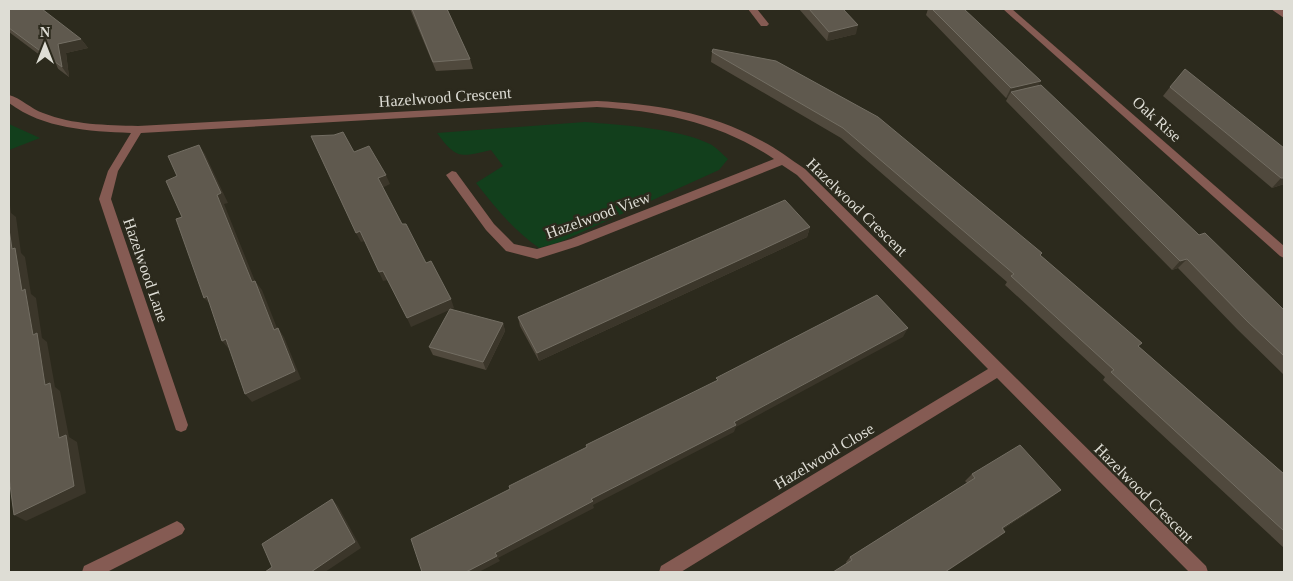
<svg xmlns="http://www.w3.org/2000/svg" width="1293" height="581" font-family="'Times New Roman',serif">
	<rect width="100%" height="100%" fill="#2c2a1d"/>
	<!-- green -->
	<g fill="#123f1c">
		<path d="M585 122C621 125 677 128 710 144 716 147 722 154 728 159L719 170 560 242 539 248C512 229 496 208 476 183L503 166 491 150C460 157 457 160 437 133Z"/>
		<polygon points="9,124 40,138 9,150"/>
	</g>
	<g fill="none" stroke-linecap="round" stroke-linejoin="round">
		<!-- minor -->
		<g fill="#855b53" fill-rule="evenodd">
			<polygon points="748,9 757,9 769,24 767,26 761,26"/>
			<polygon points="1003,9 1012,9 1284,246 1284,258 1280,256"/>
			<polygon points="1271,9 1281,9 1284,11 1284,18"/>
			<path d="M9 95C21 98 31 109 43 113 73 125 106 125 138 126L597 101C653 104 710 112 760 140 776 148 790 159 805 169L1206 566 1208 572H1189L997 378 681 572H659L661 566 988 369 797 175 782 165 578 246 537 259 506 251 486 230 446 175 452 171 456 172 494 224 514 244 537 249 571 239 774 159C721 123 661 111 597 107L141 133 118 171 111 199 188 425 186 430 181 432 176 430 99 199 108 171 131 133C88 131 44 129 9 103Z"/>
			<polygon points="177,521 182,524 185,529 182,534 107,572 82,572 84,566"/>
		</g>
	</g>
	<!-- wall -->
	<g fill="#50493d">
		<polygon points="9,9 81,39 88,48 66,53 69,77 9,32"/>
		<polygon points="410,9 447,9 470,59 473,69 436,71"/>
		<polygon points="799,9 843,9 856,34 827,41"/>
		<polygon points="928,9 964,9 1038,85 1199,235 1284,310 1284,375 1237,329 1178,268 1172,270 1006,101 1008,97 1006,98 926,15"/>
		<polygon points="712,52 776,61 1041,256 1142,343 1138,346 1284,474 1284,548 1103,380 1105,377 1005,285 1007,282 841,138 711,62"/>
		<polygon points="1170,87 1284,148 1284,184 1272,188 1163,96"/>
		<polygon points="810,227 807,237 758,260 539,361 520,326 518,317"/>
		<polygon points="503,323 505,331 486,370 433,355 429,347"/>
		<polygon points="972,474 1061,490 1053,496 1003,529 998,538 847,564 846,562 850,557 967,483 965,481"/>
	</g>
	<!-- shaded-wall -->
	<g fill="#3b362a">
		<polygon points="858,25 856,34 827,41 829,32"/>
		<polygon points="81,39 88,48 66,53 69,77 62,67 58,44"/>
		<polygon points="1041,81 1035,91 1011,92 1008,97 1006,98 1011,88"/>
		<polygon points="199,145 205,154 228,203 224,204 259,291 252,282 217,195"/>
		<polygon points="386,175 390,184 382,188 378,178"/>
		<polygon points="1281,178 1284,178 1284,184 1272,188"/>
		<polygon points="9,198 11,213 16,217 21,253 25,257 31,294 36,298 42,338 47,342 55,387 60,391 69,437 77,442 86,493 26,521 14,515 59,438 45,385 12,249 9,229"/>
		<polygon points="810,227 807,237 758,260 539,361 537,353"/>
		<polygon points="360,231 365,241 361,242 356,233"/>
		<polygon points="1187,259 1178,268 1172,270 1180,261"/>
		<polygon points="383,271 388,280 383,281 379,272"/>
		<polygon points="255,281 262,290 281,338 274,330"/>
		<polygon points="207,296 212,306 204,298"/>
		<polygon points="451,299 454,308 411,327 407,318"/>
		<polygon points="503,323 505,331 486,370 483,362"/>
		<polygon points="278,328 284,337 301,379 252,402 245,394"/>
		<polygon points="908,328 903,337 736,427 734,432 593,505 594,508 498,558 500,561 479,572 466,572 495,553 591,499"/>
		<polygon points="226,339 229,349 222,341"/>
		<polygon points="1061,490 1053,496 995,534 1002,528"/>
		<polygon points="332,499 338,506 361,548 325,572 311,572"/>
		<polygon points="1005,532 998,538 946,572 945,572"/>
	</g>
	<!-- building -->
	<g fill="#5f594e" stroke="#736e63">
		<polygon points="9,9 42,9 81,39 58,44 62,67 9,28"/>
		<polygon points="412,9 447,9 470,59 433,62"/>
		<polygon points="809,9 843,9 858,25 829,32"/>
		<polygon points="932,9 964,9 1041,81 1011,88"/>
		<polygon points="713,49 776,61 878,117 1042,253 1040,255 1142,343 1138,346 1284,474 1284,531 1111,372 1114,370 1011,276 1014,274 843,128 712,52"/>
		<polygon points="1185,69 1284,148 1284,178 1281,178 1170,87"/>
		<polygon points="1041,85 1199,235 1205,233 1284,310 1284,356 1247,321 1187,259 1180,261 1011,92"/>
		<polygon points="343,132 354,152 369,146 386,175 378,178 402,224 406,224 426,263 431,261 451,299 407,318 383,271 379,272 360,231 356,233 311,136 334,135"/>
		<polygon points="199,145 221,193 217,195 252,282 255,281 274,330 278,328 295,371 245,394 226,339 222,341 207,296 204,298 176,219 182,217 166,181 177,176 168,156"/>
		<polygon points="785,200 810,227 759,251 537,353 518,317"/>
		<polygon points="9,229 12,249 15,248 22,291 25,289 33,335 37,333 45,385 50,383 59,438 66,435 74,486 14,515 9,477"/>
		<polygon points="877,295 908,328 734,422 736,425 591,499 593,501 495,553 497,556 466,572 422,572 411,539 510,489 509,486 587,447 586,445 718,380 716,378"/>
		<polygon points="450,309 503,323 483,362 429,347"/>
		<polygon points="1020,445 1061,490 1002,528 1005,532 945,572 833,572 852,560 850,557 975,478 972,474"/>
		<polygon points="332,499 355,542 311,572 265,572 272,567 262,544"/>
	</g>
	<g text-anchor="middle" dominant-baseline="central" stroke-width="5" stroke-linejoin="round" paint-order="stroke">
		<!-- street labels -->
		<g font-size="16" fill="#deddd5" stroke="#2c2a1d">
			<text transform="translate(445 97) rotate(-4)">Hazelwood Crescent</text>
			<text transform="translate(1157 119) rotate(42)">Oak Rise</text>
			<text transform="translate(857 207) rotate(44)">Hazelwood Crescent</text>
			<text transform="translate(598 215) rotate(-20)">Hazelwood View</text>
			<text transform="translate(146 270) rotate(71)">Hazelwood Lane</text>
			<text transform="translate(824 456) rotate(-31)">Hazelwood Close</text>
			<text transform="translate(1144 493) rotate(45)">Hazelwood Crescent</text>
		</g>
	</g>
	<!-- border -->
	<rect width="1293" height="581" fill="none" stroke="#deddd5" stroke-width="20"/>
	<!-- north arrow -->
	<g transform="translate(45 45)" stroke="#2c2a1d" stroke-width="4" paint-order="stroke">
	<path d="M0-4L9 19L0 12L-9 19Z" fill="#deddd5"/>
	<text y="-8" font-size="14" font-weight="bold" text-anchor="middle" fill="#deddd5">N</text>
	</g>
</svg>
